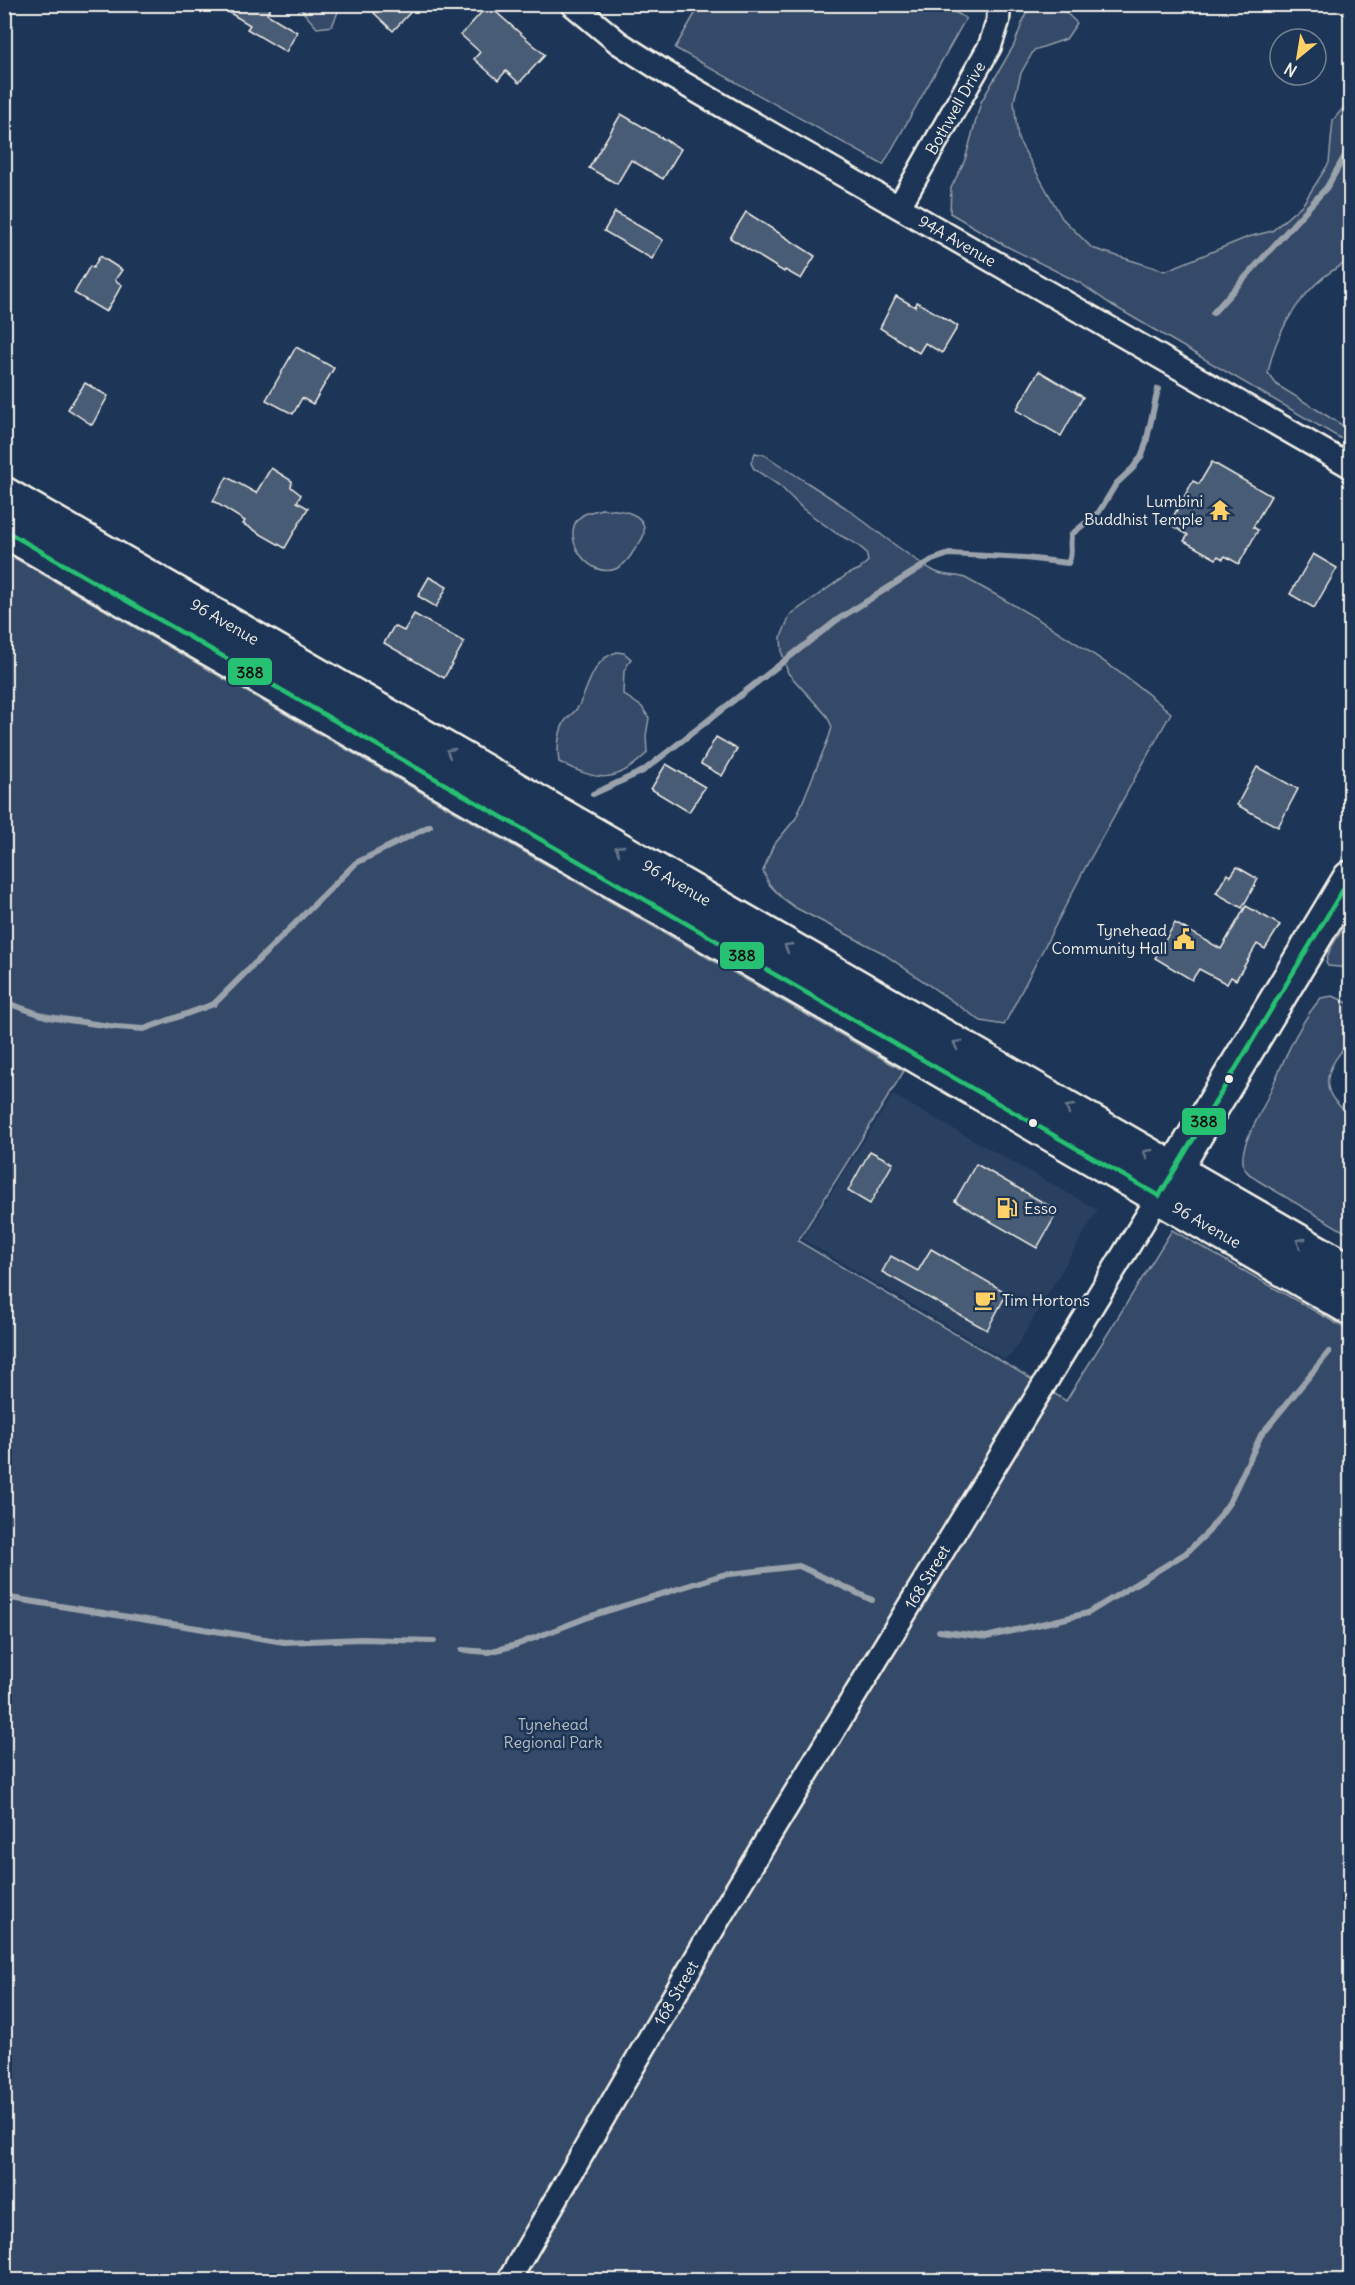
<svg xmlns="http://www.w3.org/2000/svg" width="1355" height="2285" font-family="Delius,sans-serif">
	<rect width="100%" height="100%" fill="#1d3557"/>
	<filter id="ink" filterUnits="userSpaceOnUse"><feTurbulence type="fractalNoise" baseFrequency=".0167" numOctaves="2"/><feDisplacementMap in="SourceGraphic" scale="12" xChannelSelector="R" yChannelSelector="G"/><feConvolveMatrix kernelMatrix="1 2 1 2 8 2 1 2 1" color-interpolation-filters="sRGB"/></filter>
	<g filter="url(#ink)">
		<!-- built -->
		<polygon fill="#2a4060" points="893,1095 1098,1210 1012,1354 1004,1359 802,1239"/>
		<!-- green -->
		<g fill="#354a67" stroke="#949ea8" stroke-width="1.5">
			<polygon points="297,5 341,5 332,26 317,28"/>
			<polygon points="700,5 941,5 966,18 883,165 675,48"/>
			<path d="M1024 5H1058L1077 23 1066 39 1034 50 1021 73 1014 101 1018 139 1062 218 1092 248 1165 271 1248 237 1272 231 1303 204 1329 163 1333 120 1350 100V261C1308 279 1276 328 1268 373L1277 385 1350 430V444L1112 305 1080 283 1006 246 950 213 951 188 965 160 981 102 1014 45 1026 13Z"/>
			<path d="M755 453 765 455C793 474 821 491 849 510 877 531 904 554 934 571 944 577 956 574 965 578 1036 616 1110 660 1171 713L1084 870 1004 1025 981 1021 881 952 796 908 781 897 769 884 763 871 773 846 796 818 829 737 832 727 827 716 788 673 782 653 781 637 790 615 848 574 860 569 868 561 866 552 856 544 836 533 803 509 780 486 754 469 751 463Z"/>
			<path d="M601 509C615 509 647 511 644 533 644 539 636 547 633 552 603 603 551 535 583 515 588 512 596 511 601 509Z"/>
			<polygon points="4,552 904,1071 798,1241 1023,1374 1066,1401 1172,1230 1350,1331 1350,2280 5,2280"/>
			<path d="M617 652 624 653 631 659 624 671 623 694 642 707 649 718 646 736 647 753C615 785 598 781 559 762 557 748 558 733 565 721 569 716 575 712 578 707 589 687 592 659 617 652Z"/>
			<polygon points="1350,917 1350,968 1328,966 1326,962 1330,949"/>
			<path d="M1333 996 1350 1004V1042C1326 1066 1315 1093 1350 1113V1235L1257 1180C1250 1175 1243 1170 1243 1162 1241 1144 1257 1121 1264 1105 1281 1069 1294 1029 1321 998Z"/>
		</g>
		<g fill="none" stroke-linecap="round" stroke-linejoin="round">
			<!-- stream -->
			<g stroke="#9aa2ab" stroke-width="6">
				<polyline points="1213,313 1327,187 1350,147"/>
				<path d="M593 794 643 771 837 620 932 560 949 554 1025 558 1068 563C1074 554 1068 543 1072 534L1099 512 1116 484 1133 468 1142 455 1146 443 1158 389"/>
				<polyline points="4,1002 48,1017 116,1027 144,1029 214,1004 356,863 430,826"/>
				<polyline points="4,1597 284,1642 361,1639 434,1641"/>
				<polyline points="939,1631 986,1637 1088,1613 1186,1553 1209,1531 1229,1503 1261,1435 1329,1352"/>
				<polyline points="462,1650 488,1652 516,1645 591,1616 722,1575 799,1566 872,1600"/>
			</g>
		</g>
		<!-- building -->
		<g fill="#485b74" stroke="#f4f1e8" stroke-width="1.5">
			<polygon points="215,4 273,4 267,14 297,32 286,52 247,29 250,25"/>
			<polygon points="382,4 418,4 393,31 374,13"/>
			<polygon points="488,5 545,55 519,83 506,71 498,80 474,59 480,52 461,35"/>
			<polygon points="621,114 681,149 663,179 631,160 617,184 589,168"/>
			<polygon points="615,212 663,240 652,259 604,231"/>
			<polygon points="746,212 815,256 801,279 785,270 784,272 730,238"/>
			<polygon points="100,256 122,270 115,280 122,285 106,312 74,293 90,266 93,268"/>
			<polygon points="896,296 915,307 917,302 958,326 942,353 925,343 919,353 880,328"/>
			<polygon points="296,347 334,368 313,404 302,398 293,414 266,400"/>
			<polygon points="1039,371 1083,397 1061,436 1016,410"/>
			<polygon points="85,383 108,396 92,425 68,409"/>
			<polygon points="1212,462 1271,496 1253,527 1258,530 1239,564 1225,556 1223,559 1218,556 1216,559 1184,541 1188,535 1169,524 1193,481 1199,484"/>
			<polygon points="271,468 292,481 291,487 301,495 297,502 308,508 285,548 243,524 245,521 213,501 227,477 256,493"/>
			<polygon points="1313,554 1337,568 1314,608 1290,594"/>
			<polygon points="429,577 447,587 436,607 418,596"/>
			<polygon points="414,614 464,642 444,678 384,643 394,626 404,631"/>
			<polygon points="716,737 737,749 722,776 701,764"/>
			<polygon points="666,764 705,787 689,812 651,789"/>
			<polygon points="1257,767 1298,789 1278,827 1237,805"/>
			<polygon points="1237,867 1258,879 1242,908 1216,893 1227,874 1231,876"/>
			<polygon points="1246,906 1280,925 1265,949 1257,944 1236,980 1231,977 1227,984 1199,969 1192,980 1155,958 1175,923 1221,949"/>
			<polygon points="870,1151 893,1163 870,1204 848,1191"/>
			<polygon points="976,1164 1058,1211 1037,1248 955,1201"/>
			<polygon points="931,1249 1007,1293 987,1330 882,1272 891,1256 918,1271"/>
		</g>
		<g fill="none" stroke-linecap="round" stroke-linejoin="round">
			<defs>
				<g id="minor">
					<path id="s1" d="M572 4 619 43 674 78 1350 466"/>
					<path id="s2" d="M899 207 990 46 998 21 999 4"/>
					<path id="s3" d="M509 2280 721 1915 1159 1196"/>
				</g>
				<g id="secondary">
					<path id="s4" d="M4 494 1350 1271"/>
					<path id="s5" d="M4 530 874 1031 1350 1308"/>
					<polyline points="1164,1187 1350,878"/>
				</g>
			</defs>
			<!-- minor casing -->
			<use href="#minor" stroke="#f4f1e8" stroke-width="27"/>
			<!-- secondary casing -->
			<use href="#secondary" stroke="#f4f1e8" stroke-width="38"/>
			<!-- minor -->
			<use href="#minor" stroke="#1d3557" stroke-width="22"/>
			<!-- secondary -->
			<use href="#secondary" stroke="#1d3557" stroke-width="33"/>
			<defs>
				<polyline id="bus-1" points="4,530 1159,1196 1350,878"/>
			</defs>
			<!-- bus-1 casing -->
			<use href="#bus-1" stroke="#1d3557" stroke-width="9"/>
			<!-- bus-1 -->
			<use href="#bus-1" stroke="#26c172" stroke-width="4.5"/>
		</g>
		<!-- one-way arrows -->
		<defs><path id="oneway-chevron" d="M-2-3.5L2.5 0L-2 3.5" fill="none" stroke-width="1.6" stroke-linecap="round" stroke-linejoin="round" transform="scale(1.5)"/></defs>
		<g stroke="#68778a">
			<use href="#oneway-chevron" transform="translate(450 752) rotate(-150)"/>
			<use href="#oneway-chevron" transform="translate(619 849) rotate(-150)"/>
			<use href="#oneway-chevron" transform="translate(788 947) rotate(-150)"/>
			<use href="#oneway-chevron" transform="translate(957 1044) rotate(-151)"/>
			<use href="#oneway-chevron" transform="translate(1069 1108) rotate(-150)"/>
			<use href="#oneway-chevron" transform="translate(1147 1153) rotate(-150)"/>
			<use href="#oneway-chevron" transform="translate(1300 1242) rotate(-150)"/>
		</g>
	</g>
	<!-- icons -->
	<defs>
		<symbol id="temple-bare" viewBox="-9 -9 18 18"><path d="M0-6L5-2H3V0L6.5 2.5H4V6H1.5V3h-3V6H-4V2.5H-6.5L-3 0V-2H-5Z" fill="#ffd166" stroke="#1d3557" stroke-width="2.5" paint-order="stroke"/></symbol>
		<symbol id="civic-bare" viewBox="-9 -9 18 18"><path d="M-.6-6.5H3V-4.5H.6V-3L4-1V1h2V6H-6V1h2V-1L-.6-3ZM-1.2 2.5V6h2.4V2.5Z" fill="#ffd166" stroke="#1d3557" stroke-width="2.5" paint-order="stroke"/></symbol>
		<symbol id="fuel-bare" viewBox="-9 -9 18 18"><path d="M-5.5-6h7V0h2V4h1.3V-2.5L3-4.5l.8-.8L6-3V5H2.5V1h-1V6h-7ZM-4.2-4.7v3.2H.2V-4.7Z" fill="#ffd166" stroke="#1d3557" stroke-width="2.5" paint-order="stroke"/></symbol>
		<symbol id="cafe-bare" viewBox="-9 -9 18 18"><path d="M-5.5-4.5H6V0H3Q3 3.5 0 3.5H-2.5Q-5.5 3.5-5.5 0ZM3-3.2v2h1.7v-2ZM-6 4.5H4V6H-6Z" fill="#ffd166" stroke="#1d3557" stroke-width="2.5" paint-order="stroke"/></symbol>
	</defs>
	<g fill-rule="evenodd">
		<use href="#temple-bare" x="1205" y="495" width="30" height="30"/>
		<use href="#civic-bare" x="1169" y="924" width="30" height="30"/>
		<use href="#fuel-bare" x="992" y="1193" width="30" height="30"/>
		<use href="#cafe-bare" x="970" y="1285" width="30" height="30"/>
	</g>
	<!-- markers -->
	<g fill="#f4f1e8" stroke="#1d3557" stroke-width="2">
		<circle cx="1229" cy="1079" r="5"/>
		<circle cx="1033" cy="1123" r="5"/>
	</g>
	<g text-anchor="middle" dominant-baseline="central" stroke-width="5" stroke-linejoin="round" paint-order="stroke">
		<!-- street labels -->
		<g font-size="16" fill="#f4f1e8" stroke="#1d3557">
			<text stroke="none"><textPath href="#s2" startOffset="114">Bothwell Drive</textPath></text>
			<text stroke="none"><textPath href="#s1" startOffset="453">94A Avenue</textPath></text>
			<text stroke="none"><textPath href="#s4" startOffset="255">96 Avenue</textPath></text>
			<text stroke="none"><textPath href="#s4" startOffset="777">96 Avenue</textPath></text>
			<text stroke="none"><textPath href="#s5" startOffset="1389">96 Avenue</textPath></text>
			<text stroke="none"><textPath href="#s3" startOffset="818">168 Street</textPath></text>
			<text stroke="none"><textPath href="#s3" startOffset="332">168 Street</textPath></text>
		</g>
		<!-- poi labels -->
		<g font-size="16" fill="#f4f1e8" stroke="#1d3557" text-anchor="end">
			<text x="1203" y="501">Lumbini<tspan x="1203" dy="18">Buddhist Temple</tspan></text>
			<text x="1167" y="930">Tynehead<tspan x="1167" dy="18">Community Hall</tspan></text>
			<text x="1024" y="1208" text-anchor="start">Esso</text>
			<text x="1002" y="1300" text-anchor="start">Tim Hortons</text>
		</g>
		<!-- park labels -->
		<g font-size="16" fill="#bbbfc1" stroke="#1d3557">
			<text x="553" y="1724">Tynehead<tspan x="553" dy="18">Regional Park</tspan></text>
		</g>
	</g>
	<g stroke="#1d3557" stroke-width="2">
		<rect x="227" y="657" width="46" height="29" rx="6" fill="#26c172"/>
		<rect x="719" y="941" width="46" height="29" rx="6" fill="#26c172"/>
		<rect x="1181" y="1107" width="46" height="29" rx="6" fill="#26c172"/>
	</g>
	<g font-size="16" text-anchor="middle" font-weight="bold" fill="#111">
		<text x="250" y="678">388</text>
		<text x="742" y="961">388</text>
		<text x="1204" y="1127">388</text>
	</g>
	<!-- margin -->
	<rect width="1355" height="2285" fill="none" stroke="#1d3557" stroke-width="24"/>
	<rect x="12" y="12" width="1331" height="2261" fill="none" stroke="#f4f1e8" stroke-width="2" filter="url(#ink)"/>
	<!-- north arrow -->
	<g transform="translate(1298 57) rotate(210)"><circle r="28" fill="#1d3557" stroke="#738091" stroke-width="1.5"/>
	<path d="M0-4.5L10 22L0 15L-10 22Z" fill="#ffd166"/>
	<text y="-9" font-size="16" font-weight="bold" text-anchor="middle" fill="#f4f1e8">N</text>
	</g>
</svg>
